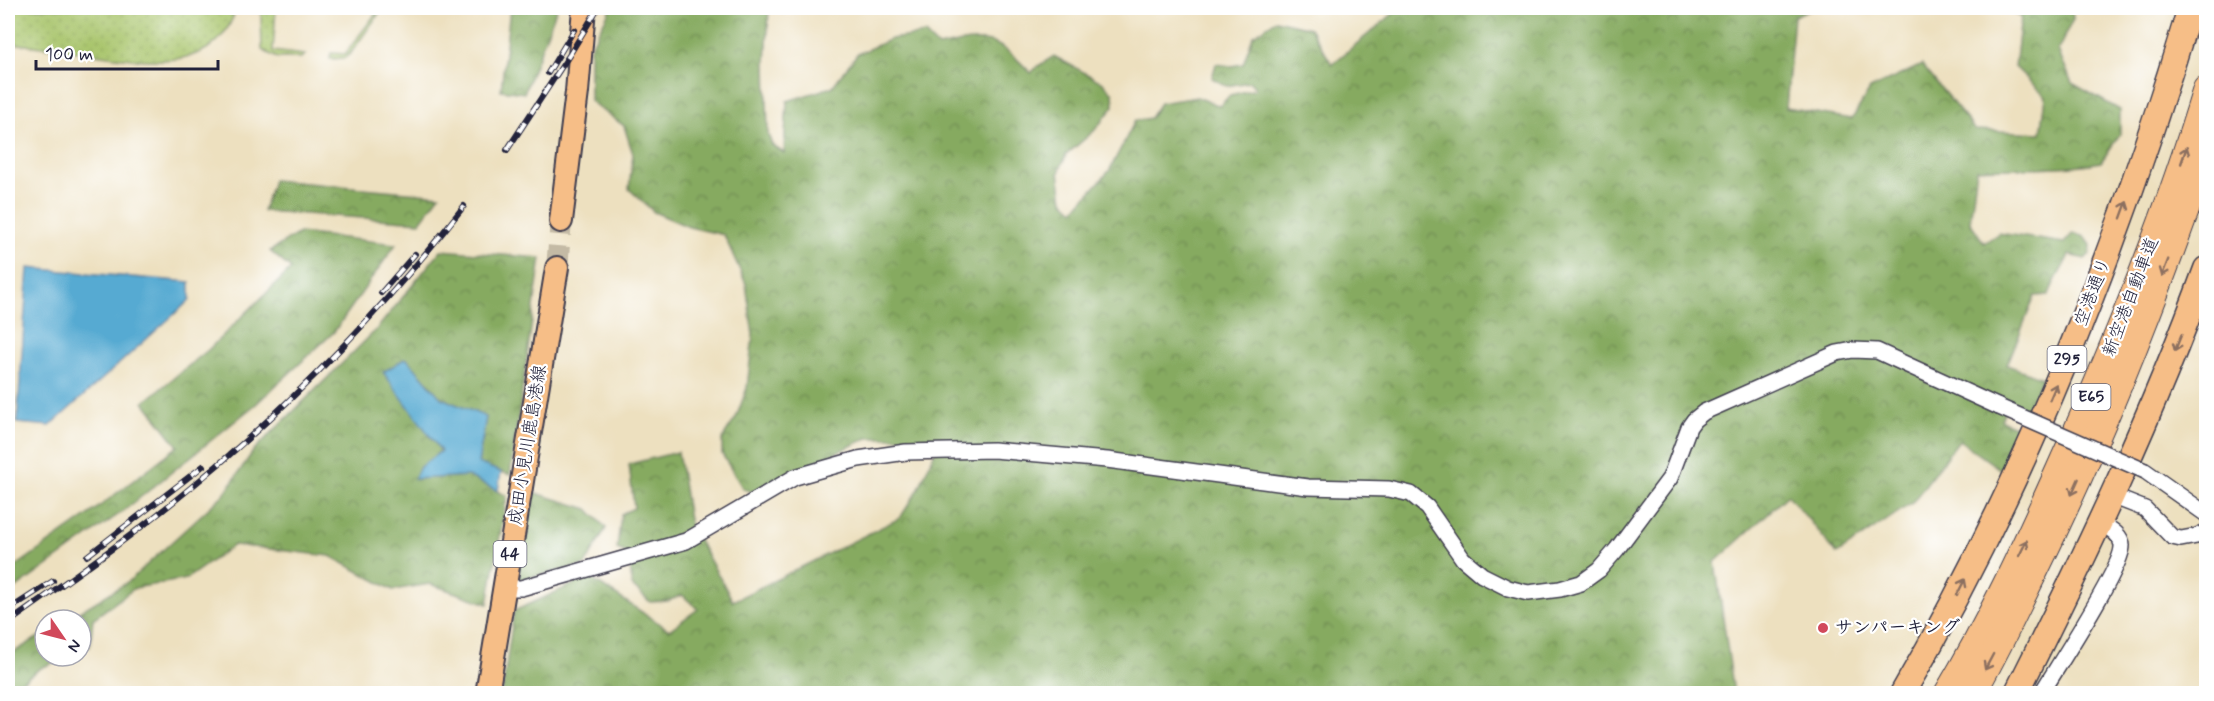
<svg xmlns="http://www.w3.org/2000/svg" width="2214" height="701" font-family="Mynerve,'Klee One',sans-serif">
	<defs>
		<pattern id="green-dots" width="8" height="8" patternUnits="userSpaceOnUse" patternTransform="scale(1.5)"><rect width="8" height="8" fill="#a9c56c"/><path d="M2 2h.1M6 6h.1" fill="none" stroke="#91a95e" stroke-width="1.8" stroke-linecap="round"/></pattern>
		<pattern id="forest-crowns" width="20" height="18" patternUnits="userSpaceOnUse" patternTransform="scale(1.5)"><rect width="20" height="18" fill="#86aa60"/><path d="M2 6a3 3 0 1 1 6 0M12 15a3 3 0 1 1 6 0" fill="none" stroke="#6d8a50"/></pattern>
	</defs>
	<rect width="100%" height="100%" fill="#fff"/>
	<filter id="ink" filterUnits="userSpaceOnUse"><feTurbulence type="fractalNoise" baseFrequency=".0167" numOctaves="2"/><feDisplacementMap in="SourceGraphic" scale="12" xChannelSelector="R" yChannelSelector="G"/><feConvolveMatrix kernelMatrix="1 2 1 2 8 2 1 2 1" color-interpolation-filters="sRGB"/></filter>
	<filter id="wash" filterUnits="userSpaceOnUse"><feTurbulence type="fractalNoise" baseFrequency=".008" numOctaves="4" result="noise"/><feDisplacementMap in="SourceGraphic" scale="24" xChannelSelector="R" yChannelSelector="G"/><feGaussianBlur stdDeviation="1.35" result="paint"/><feColorMatrix in="noise" values="0 0 0 0 0 0 0 0 0 0 0 0 0 0 0 0 0 1.4 0 .05"/><feComposite in="paint" operator="in"/></filter>
	<g filter="url(#wash)">
		<rect width="100%" height="100%" fill="#ede0bf"/>
		<!-- green -->
		<g fill="url(#green-dots)" stroke="#667454" stroke-width="1.5">
			<path d="M8 8H236C218 75 146 61 95 54 66 50 37 46 8 43Z"/>
			<polygon points="263,8 276,8 273,51 305,55 301,58 277,58 262,50 261,15"/>
			<polygon points="380,8 383,8 351,53 345,58 330,59 331,53 345,54"/>
		</g>
		<!-- forest -->
		<g fill="url(#forest-crowns)" stroke="#54664e" stroke-width="1.5">
			<polygon points="510,8 557,8 524,93 501,90"/>
			<path d="M611 8H769L766 64 768 134 772 145 784 153 787 101 832 87 857 54 891 39 925 34 938 47C987 36 996 36 1031 73L1038 66 1054 56 1102 82 1113 93 1114 106 1094 131 1066 155 1059 172 1063 200 1074 210 1109 171 1135 121 1150 118 1160 103 1197 97 1220 106 1230 95 1256 89 1250 82 1226 86 1212 78 1216 64 1231 66 1243 64 1253 36 1276 20 1310 28 1332 64 1400 8H1813L1794 16 1786 108 1852 119 1870 89 1922 65 1975 130 2041 133 2046 97 2015 67 2021 17 2002 8H2072L2073 19 2058 50 2072 83 2120 110V134L2101 162C2061 170 2018 167 1977 169L1970 222 1984 243 1999 233 2064 243 2073 233 2085 237 2091 245 2090 254 2085 259 2069 255C2063 269 2053 281 2049 295L2035 296 2007 365 2042 378 2027 410 2008 403 2001 420 2019 428 2004 472 1959 440 1912 503 1837 554 1788 495 1715 562 1734 693 502 694 514 611 589 577 669 630 698 609 682 595 668 601 650 602 632 586 629 554 617 549 621 514 634 508 629 464 678 452 690 525 733 601 900 518 918 490 941 438H868L752 492 743 489 722 454V439L736 418 747 388 753 335 746 284 724 235 689 227 654 212 629 189 633 154 624 126 590 101V48Z"/>
			<polygon points="273,180 440,195 420,222 263,211"/>
			<polygon points="299,233 396,244 334,332 255,405 126,509 8,594 8,572 87,516 178,446 144,402 208,350 291,269 270,251"/>
			<polygon points="441,250 541,258 510,475 478,464 486,417 441,398 406,358 441,451 420,467 415,479 468,476 507,496 488,604 430,584 393,590 330,556 234,545 186,579 135,588 93,619 90,647 81,650 81,620 66,620 128,582 224,494 254,450 376,330"/>
			<polygon points="529,491 588,509 606,528 585,565 518,580"/>
			<polygon points="45,633 45,656 69,656 41,668 8,691 8,653 16,651"/>
		</g>
		<!-- water -->
		<g fill="#56aad2" stroke="#3c6686" stroke-width="1.5">
			<polygon points="28,268 190,282 190,300 50,426 17,423"/>
			<polygon points="406,358 441,398 486,417 478,463 501,472 498,491 468,476 414,479 420,467 441,451 383,372"/>
		</g>
	</g>
	<g filter="url(#ink)">
		<g fill="none" stroke-linecap="round" stroke-linejoin="round">
			<!-- primary-tunnel -->
			<polyline stroke="#c4baa5" stroke-width="22" stroke-dasharray="22 11" stroke-linecap="butt" points="557,268 561,221"/>
			<defs>
				<g id="minor">
					<polyline points="2145,471 2206,514"/>
					<polyline points="2112,496 2145,509 2172,537 2181,539 2197,536 2206,532"/>
					<polyline points="504,588 521,588 686,541 795,477 858,459 906,452 993,450 1107,460 1308,487 1389,489 1411,494 1427,507 1463,559 1482,575 1508,588 1528,593 1560,589 1581,583 1599,570 1617,549 1670,478 1689,427 1694,420 1704,412 1837,353 1853,350 1877,351 1999,407"/>
					<path d="M2041 694C2055 670 2123 567 2122 546 2122 534 2108 528 2100 523"/>
				</g>
				<g id="primary">
					<polyline points="561,221 577,92 584,8"/>
					<polyline points="487,694 557,268"/>
				</g>
				<g id="trunk">
					<path d="M1902 694C2028 479 2119 245 2190 8"/>
					<path d="M2016 694C2086 555 2153 414 2206 269"/>
				</g>
				<g id="motorway">
					<path d="M1947 694C1990 622 2025 546 2059 470 2115 346 2167 219 2206 89"/>
					<path d="M1972 694C1995 655 2014 613 2034 573 2101 437 2157 296 2206 153"/>
				</g>
			</defs>
			<!-- minor casing -->
			<use href="#minor" stroke="#403e4f" stroke-width="18"/>
			<!-- primary casing -->
			<use href="#primary" stroke="#403e4f" stroke-width="26"/>
			<!-- trunk casing -->
			<use href="#trunk" stroke="#403e4f" stroke-width="27"/>
			<!-- motorway casing -->
			<use href="#motorway" stroke="#403e4f" stroke-width="28"/>
			<!-- minor -->
			<use href="#minor" stroke="#fff" stroke-width="15"/>
			<!-- primary -->
			<use href="#primary" stroke="#f6be87" stroke-width="22"/>
			<!-- trunk -->
			<use href="#trunk" stroke="#f6be87" stroke-width="24"/>
			<!-- motorway -->
			<use href="#motorway" stroke="#f6be87" stroke-width="26"/>
			<defs>
				<g id="rail">
					<polyline points="548,73 574,30"/>
					<polyline points="507,150 570,54 598,8"/>
					<polyline points="381,293 415,254"/>
					<polyline points="87,556 203,466"/>
					<polyline points="8,610 53,581"/>
					<path d="M8 623C67 581 127 540 183 494 288 409 381 312 464 206"/>
				</g>
			</defs>
			<!-- rail casing -->
			<use href="#rail" stroke="#22223b" stroke-width="6"/>
			<!-- rail -->
			<use href="#rail" stroke="#fff" stroke-width="4" stroke-dasharray="11" stroke-linecap="butt"/>
			<defs>
				<polyline id="minor-bridge" points="1999,407 2145,471"/>
			</defs>
			<!-- minor-bridge casing -->
			<use href="#minor-bridge" stroke="#403e4f" stroke-width="18" stroke-linecap="butt"/>
			<!-- minor-bridge -->
			<use href="#minor-bridge" stroke="#fff" stroke-width="15"/>
		</g>
		<!-- one-way arrows -->
		<defs><path id="oneway-shaft" d="M-6 0H5M1.5-3L5.5 0L1.5 3" fill="none" stroke-width="1.6" stroke-linecap="round" stroke-linejoin="round" transform="scale(1.5)"/></defs>
		<g stroke="#8c7061">
			<use href="#oneway-shaft" transform="translate(2184 155) rotate(-71)"/>
			<use href="#oneway-shaft" transform="translate(2124 210) rotate(-70)"/>
			<use href="#oneway-shaft" transform="translate(2165 268) rotate(111)"/>
			<use href="#oneway-shaft" transform="translate(2178 343) rotate(112)"/>
			<use href="#oneway-shaft" transform="translate(2053 392) rotate(-67)"/>
			<use href="#oneway-shaft" transform="translate(2075 487) rotate(114)"/>
			<use href="#oneway-shaft" transform="translate(2023 548) rotate(-64)"/>
			<use href="#oneway-shaft" transform="translate(1961 587) rotate(-63)"/>
			<use href="#oneway-shaft" transform="translate(1989 662) rotate(118)"/>
		</g>
	</g>
	<!-- markers -->
	<circle fill="#d1495b" stroke="#fff" stroke-width="2" cx="1823" cy="628" r="6"/>
	<g text-anchor="middle" dominant-baseline="central" stroke-width="4.5" stroke-linejoin="round" paint-order="stroke">
		<!-- shield labels -->
		<g fill="#fff" stroke="#646476" stroke-width="1.5">
			<rect x="2047.5" y="346" width="39" height="26" rx="4.5"/>
			<rect x="2071.5" y="384" width="39" height="26" rx="4.5"/>
			<rect x="493.5" y="541" width="33" height="26" rx="4.5"/>
		</g>
		<g font-size="16" font-weight="bold" fill="#22223b">
			<text x="2067" y="359">295</text>
			<text x="2091" y="397">E65</text>
			<text x="510" y="554">44</text>
		</g>
		<!-- street labels -->
		<g font-size="18" fill="#22223b" stroke="#fff">
			<text transform="translate(2093 292) rotate(-69)">空港通り</text>
			<text transform="translate(2131 297) rotate(-69)">新空港自動車道</text>
			<text transform="translate(528 445) rotate(-81)">成田小見川鹿島港線</text>
		</g>
		<!-- poi labels -->
		<g font-size="18" font-weight="bold" fill="#22223b" stroke="#fff" text-anchor="start">
			<text x="1835" y="628">サンパーキング</text>
		</g>
	</g>
	<!-- margin -->
	<rect width="2214" height="701" fill="none" stroke="#fff" stroke-width="30"/>
	<!-- north arrow -->
	<g transform="translate(63 638) rotate(125)"><circle r="28" fill="#ffffff" stroke="#a7a7b1" stroke-width="1.5"/>
	<path d="M0-4.5L10 22L0 15L-10 22Z" fill="#d1495b"/>
	<text y="-9" font-size="16" font-weight="bold" text-anchor="middle" fill="#22223b">N</text>
	</g>
	<!-- scale -->
	<path d="M36 60v9h182v-9" fill="none" stroke="#22223b" stroke-width="3"/>
	<text x="45" y="60" font-size="18" fill="#22223b" stroke="#ffffff" stroke-width="4.5" paint-order="stroke">100 m</text>
</svg>
